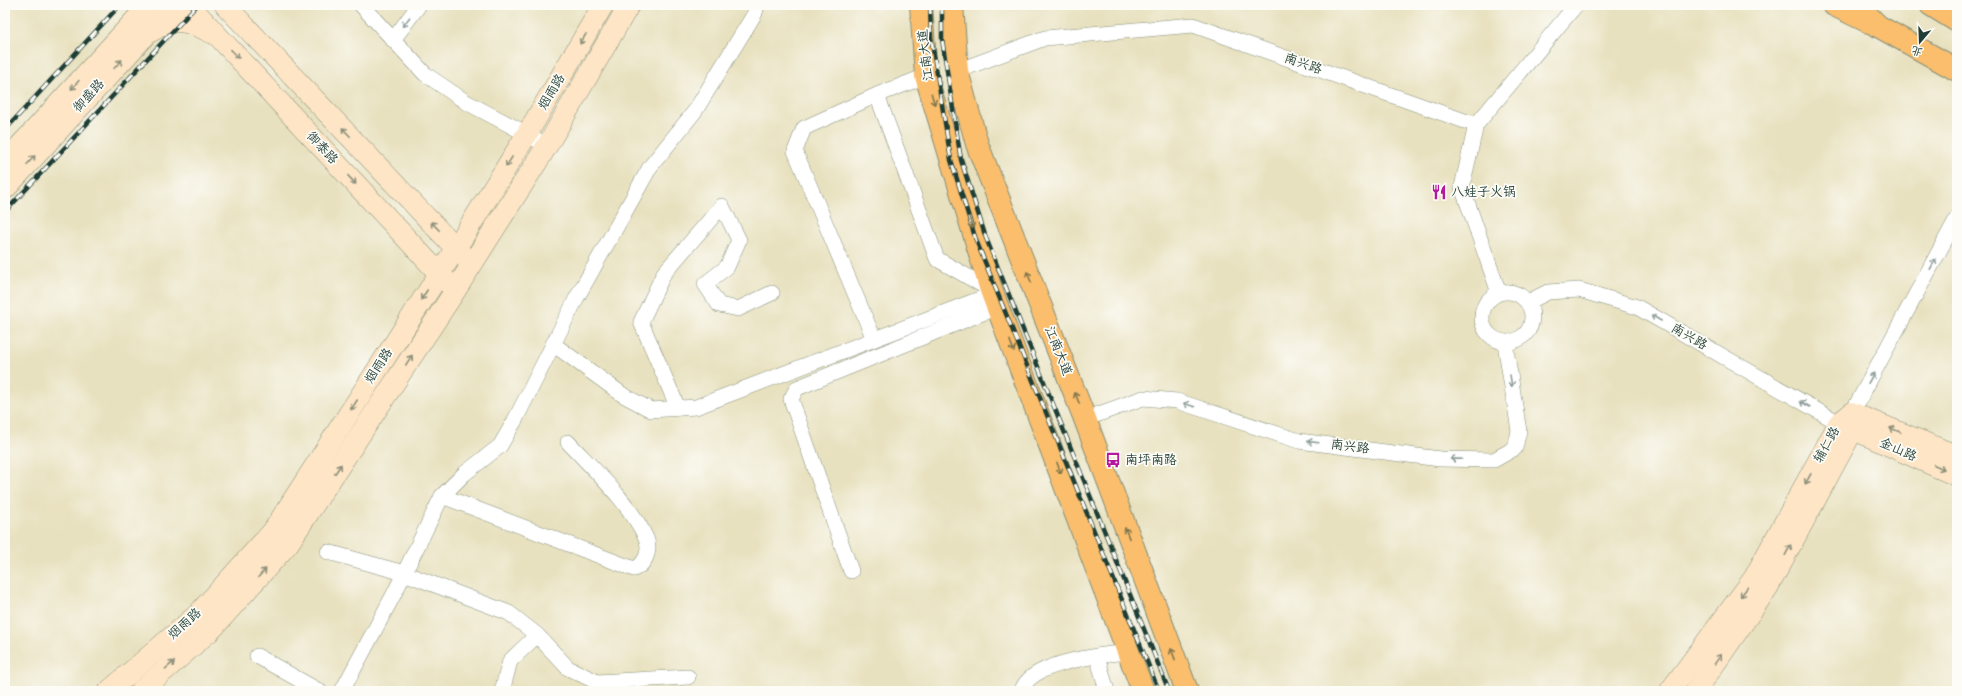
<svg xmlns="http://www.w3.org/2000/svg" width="1962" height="696" font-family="'Indie Flower','LXGW WenKai TC',sans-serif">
	<rect width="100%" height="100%" fill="#fdfcf7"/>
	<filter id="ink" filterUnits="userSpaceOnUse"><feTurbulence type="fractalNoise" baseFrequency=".025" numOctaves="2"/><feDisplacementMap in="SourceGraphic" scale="8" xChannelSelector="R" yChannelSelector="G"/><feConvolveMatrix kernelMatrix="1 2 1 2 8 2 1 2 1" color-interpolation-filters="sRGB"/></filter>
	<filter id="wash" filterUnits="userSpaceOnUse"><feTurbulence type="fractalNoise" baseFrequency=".012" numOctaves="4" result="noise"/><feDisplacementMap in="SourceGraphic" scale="16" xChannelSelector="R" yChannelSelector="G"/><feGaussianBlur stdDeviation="0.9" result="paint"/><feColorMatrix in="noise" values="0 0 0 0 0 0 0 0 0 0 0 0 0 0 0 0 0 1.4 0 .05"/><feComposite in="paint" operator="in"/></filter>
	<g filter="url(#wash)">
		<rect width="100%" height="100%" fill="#e8e1bf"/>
	</g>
	<g filter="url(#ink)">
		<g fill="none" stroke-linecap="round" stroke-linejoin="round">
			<defs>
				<g id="street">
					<polyline points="361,5 425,74 466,102 527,134 547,146"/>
					<polyline points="393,40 419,5"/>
					<polyline points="957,71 1045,38 1193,25 1476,125 1462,187 1499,293"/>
					<polyline points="877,95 937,259 991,290"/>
					<polyline points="1476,125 1576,5"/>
					<circle cx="1507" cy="317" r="25"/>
					<polyline points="1528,302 1548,292 1579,290 1637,307 1839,423"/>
					<polyline points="874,339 795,151 804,128 877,95 926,76"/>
					<polyline points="553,344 623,395 651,410 696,407 993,294"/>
					<polyline points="678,408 641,322 664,273 722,206 739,240 727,267 705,284 719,305 738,309 772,293"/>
					<polyline points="1852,413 1957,218"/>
					<polyline points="1085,419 1143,398 1177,401 1299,441 1440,459 1494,460 1515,448 1519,431 1505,343"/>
					<path d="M442 496 634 569C646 564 651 550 646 538 630 503 594 470 568 442"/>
					<polyline points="328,552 404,573 509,613 537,635 568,668 597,682 688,677"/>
					<polyline points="851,571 791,399 797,388 997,307"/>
					<polyline points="257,656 319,691"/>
					<polyline points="1097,656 1107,691"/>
					<polyline points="342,691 394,594 442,496 464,474 500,446 514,422 576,299 650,167 695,111 755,13 757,5"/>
					<polyline points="502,691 510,661 537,635"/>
					<path d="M1022 691C1028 662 1103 655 1127 652"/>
				</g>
				<g id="secondary">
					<polyline points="189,5 448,283"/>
					<polyline points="225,5 464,257"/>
					<path d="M152 31C174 15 190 22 212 33"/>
					<polyline points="5,162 149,5"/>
					<polyline points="5,189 173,5"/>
					<polyline points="1852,413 1957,456"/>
					<polyline points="1841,424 1957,476"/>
					<polyline points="109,691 198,614 273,531 456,248 527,134 603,5"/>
					<polyline points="141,691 212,629 288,544 455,291 547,146 629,5"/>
					<polyline points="1670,691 1754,578 1839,423 1852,413"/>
					<polyline points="1696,691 1768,587 1853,430 1852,413"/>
				</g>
				<g id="highway">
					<polyline points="921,5 926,76 991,290 1143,691"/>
					<polyline points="952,5 957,71 977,144 1085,419 1187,691"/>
					<polyline points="1834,5 1869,22"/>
					<polyline points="1857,5 1878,26 1957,70"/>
					<polyline points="1931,5 1957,21"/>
				</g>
			</defs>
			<!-- street casing -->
			<use href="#street" stroke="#848f7a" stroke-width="16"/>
			<!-- secondary casing -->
			<use href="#secondary" stroke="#848f7a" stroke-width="22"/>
			<!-- highway casing -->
			<use href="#highway" stroke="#848f7a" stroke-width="24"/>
			<!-- street -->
			<use href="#street" stroke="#fff" stroke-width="15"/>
			<!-- secondary -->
			<use href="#secondary" stroke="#fde5c5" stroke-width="21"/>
			<!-- highway -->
			<use href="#highway" stroke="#fabe6d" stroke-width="22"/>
			<defs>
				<g id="rail">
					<polyline points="930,5 931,37 951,160 976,240 1159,691"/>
					<polyline points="942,5 942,39 961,160 986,238 1169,691"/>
					<polyline points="5,130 120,5"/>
					<polyline points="5,212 197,5"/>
				</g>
			</defs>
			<!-- rail casing -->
			<use href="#rail" stroke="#1f3d34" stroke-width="4.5"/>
			<!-- rail -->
			<use href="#rail" stroke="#fdfcf7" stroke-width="3" stroke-dasharray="9" stroke-linecap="butt"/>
		</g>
		<!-- one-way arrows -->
		<defs><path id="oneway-shaft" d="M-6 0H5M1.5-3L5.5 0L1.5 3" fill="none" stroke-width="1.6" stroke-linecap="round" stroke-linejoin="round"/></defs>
		<g stroke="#8f9e9a">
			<use href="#oneway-shaft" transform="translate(406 22) rotate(127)"/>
			<use href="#oneway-shaft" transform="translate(1933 264) rotate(-62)"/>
			<use href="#oneway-shaft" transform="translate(1656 318) rotate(-150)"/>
			<use href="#oneway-shaft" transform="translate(1871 378) rotate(-61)"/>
			<use href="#oneway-shaft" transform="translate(1511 381) rotate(81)"/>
			<use href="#oneway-shaft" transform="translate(1805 404) rotate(-150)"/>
			<use href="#oneway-shaft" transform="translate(1189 405) rotate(-162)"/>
			<use href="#oneway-shaft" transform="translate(1313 442) rotate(-173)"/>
			<use href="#oneway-shaft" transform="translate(1456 459) rotate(-179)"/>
		</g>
		<g stroke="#8e917c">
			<use href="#oneway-shaft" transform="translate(583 39) rotate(121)"/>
			<use href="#oneway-shaft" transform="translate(235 54) rotate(47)"/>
			<use href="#oneway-shaft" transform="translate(118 64) rotate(-48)"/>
			<use href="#oneway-shaft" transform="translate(75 85) rotate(132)"/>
			<use href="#oneway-shaft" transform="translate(346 132) rotate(-134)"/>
			<use href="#oneway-shaft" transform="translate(31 160) rotate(-48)"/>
			<use href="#oneway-shaft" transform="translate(509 162) rotate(122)"/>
			<use href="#oneway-shaft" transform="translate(352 180) rotate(47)"/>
			<use href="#oneway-shaft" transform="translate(435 226) rotate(-134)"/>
			<use href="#oneway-shaft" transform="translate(424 295) rotate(123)"/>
			<use href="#oneway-shaft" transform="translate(409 360) rotate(-57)"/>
			<use href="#oneway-shaft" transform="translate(354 405) rotate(123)"/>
			<use href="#oneway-shaft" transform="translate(1895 430) rotate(-157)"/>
			<use href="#oneway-shaft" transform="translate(1939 467) rotate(24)"/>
			<use href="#oneway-shaft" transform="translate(338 469) rotate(-57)"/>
			<use href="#oneway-shaft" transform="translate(1808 479) rotate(119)"/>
			<use href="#oneway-shaft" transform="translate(1788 550) rotate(-62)"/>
			<use href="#oneway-shaft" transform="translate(262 573) rotate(-48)"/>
			<use href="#oneway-shaft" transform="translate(1744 592) rotate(127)"/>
			<use href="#oneway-shaft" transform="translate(1718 659) rotate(-55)"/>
			<use href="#oneway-shaft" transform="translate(170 665) rotate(-41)"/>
		</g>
		<g stroke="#82774e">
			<use href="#oneway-shaft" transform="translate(933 99) rotate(73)"/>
			<use href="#oneway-shaft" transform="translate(971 223) rotate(73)"/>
			<use href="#oneway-shaft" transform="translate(1029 277) rotate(-112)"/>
			<use href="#oneway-shaft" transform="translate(1012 346) rotate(69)"/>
			<use href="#oneway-shaft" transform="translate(1077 398) rotate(-112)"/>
			<use href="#oneway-shaft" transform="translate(1059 468) rotate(69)"/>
			<use href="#oneway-shaft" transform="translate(1127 533) rotate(-111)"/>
			<use href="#oneway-shaft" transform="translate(1173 654) rotate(-111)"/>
		</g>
	</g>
	<!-- icons -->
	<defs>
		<symbol id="restaurant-bare" viewBox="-9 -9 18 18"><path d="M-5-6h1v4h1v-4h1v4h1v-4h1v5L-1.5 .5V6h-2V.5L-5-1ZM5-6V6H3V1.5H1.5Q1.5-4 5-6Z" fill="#b5179e" stroke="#fdfcf7" stroke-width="2.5" paint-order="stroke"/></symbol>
		<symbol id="bus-bare" viewBox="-9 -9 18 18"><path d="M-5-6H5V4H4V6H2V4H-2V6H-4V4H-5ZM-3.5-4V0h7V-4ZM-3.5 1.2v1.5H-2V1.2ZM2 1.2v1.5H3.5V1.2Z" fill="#b5179e" stroke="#fdfcf7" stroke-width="2.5" paint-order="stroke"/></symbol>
	</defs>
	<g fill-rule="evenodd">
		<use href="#restaurant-bare" x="1428" y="181" width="22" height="22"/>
		<use href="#bus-bare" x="1102" y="449" width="22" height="22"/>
	</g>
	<g text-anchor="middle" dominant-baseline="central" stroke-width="3.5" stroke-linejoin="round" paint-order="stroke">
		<!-- street labels -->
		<g font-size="13" fill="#1f3d34" stroke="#fdfcf7">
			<text transform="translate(926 55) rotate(-97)">江南大道</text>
			<text transform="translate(1303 64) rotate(19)">南兴路</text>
			<text transform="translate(552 92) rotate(-59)">烟雨路</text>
			<text transform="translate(89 96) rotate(-48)">御盛路</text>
			<text transform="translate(322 148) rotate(47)">御泰路</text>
			<text transform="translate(1689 337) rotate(30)">南兴路</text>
			<text transform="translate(1058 351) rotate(68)">江南大道</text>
			<text transform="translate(379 366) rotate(-57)">烟雨路</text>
			<text transform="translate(1827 445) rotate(-61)">辅仁路</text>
			<text transform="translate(1350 447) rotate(7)">南兴路</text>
			<text transform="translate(1898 450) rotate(24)">金山路</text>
			<text transform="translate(185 624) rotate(-42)">烟雨路</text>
		</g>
		<!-- poi labels -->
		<g font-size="13" fill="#1f3d34" stroke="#fdfcf7" text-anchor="start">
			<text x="1451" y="192">八娃子火锅</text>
			<text x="1125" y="460">南坪南路</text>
		</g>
	</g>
	<!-- margin -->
	<rect width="1962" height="696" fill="none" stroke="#fdfcf7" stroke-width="20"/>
	<!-- north arrow -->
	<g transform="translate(1920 42) rotate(199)" stroke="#fdfcf7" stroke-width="3" paint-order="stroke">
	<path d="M0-3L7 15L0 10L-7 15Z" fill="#1f3d34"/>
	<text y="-6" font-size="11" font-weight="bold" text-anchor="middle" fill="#1f3d34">北</text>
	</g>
</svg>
